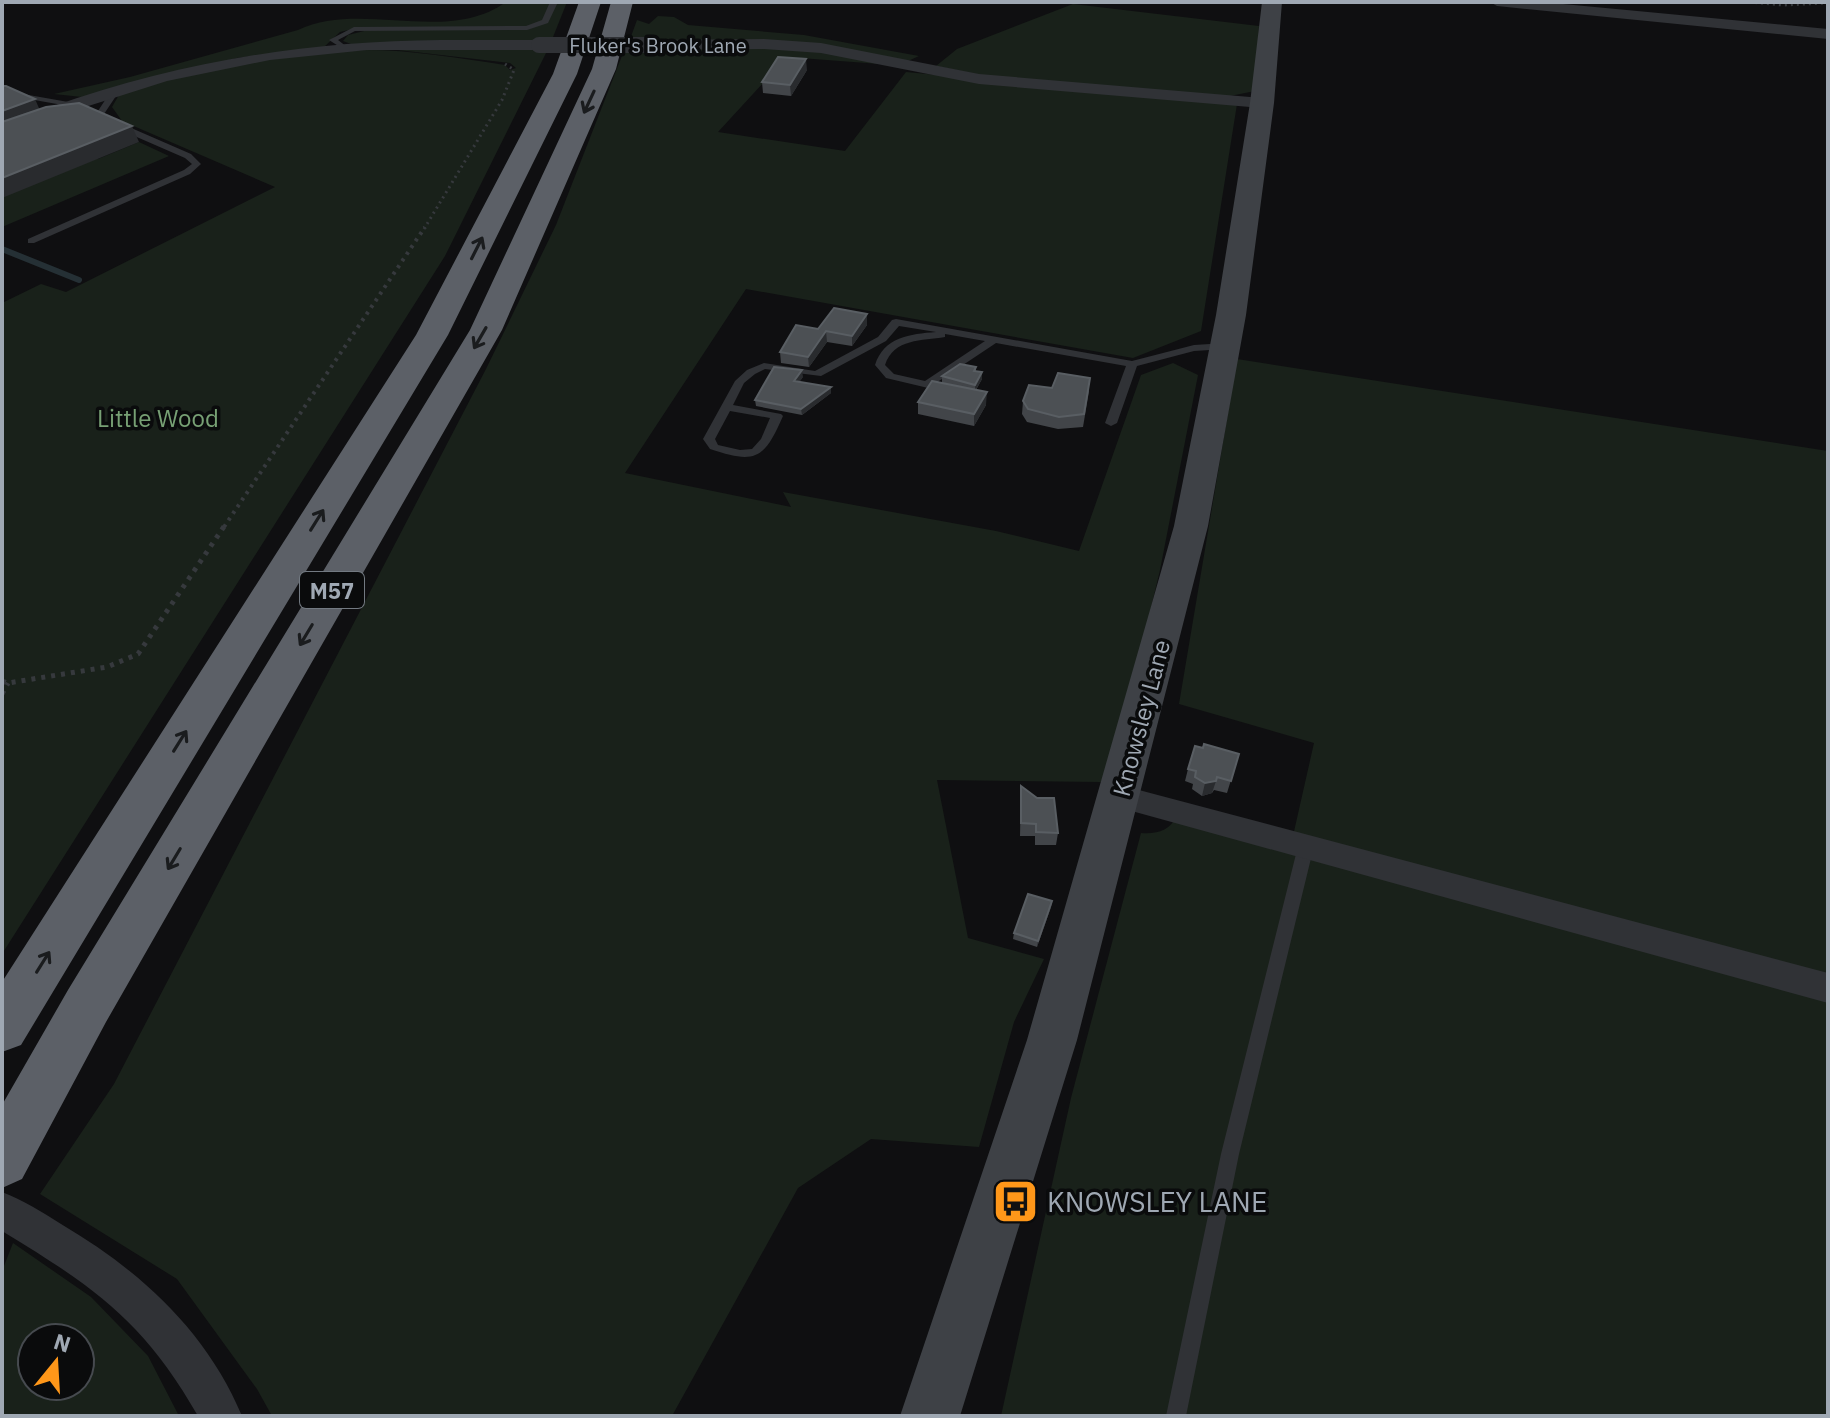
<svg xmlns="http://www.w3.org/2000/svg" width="1830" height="1418" font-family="'IBM Plex Sans',sans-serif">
	<rect width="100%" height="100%" fill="#0f0f11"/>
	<!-- green -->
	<g fill="#19211a" fill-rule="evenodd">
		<path d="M506 2H567L551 42 351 44 343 41 348 35 368 30 528 29 548 22 525 27H361L340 32 324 47 237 58 82 97 54 94 130 77 298 30C361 0 446 45 506 2Z"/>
		<polygon points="1073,4 1259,26 1255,91 1230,96 991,77 936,66 957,49"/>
		<polygon points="658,16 674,17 688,25 804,35 919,56 908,61 856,51 629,42 637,20 649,24"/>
		<path d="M549 47 445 256 2 954V303L41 284 66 292 275 187 122 121 112 107 120 93C191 69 291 50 366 50 412 50 459 58 505 65L510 70 516 68 510 63 389 49Z"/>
		<polygon points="765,47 830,52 906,66 787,57 718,132 845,151 906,72 1237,104 1201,331 1133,358 746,289 625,473 791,507 783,492 996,531 1079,551 1141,375 1173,363 1198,375 1160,570 1119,741 1101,782 937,780 968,938 1044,959 1014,1022 979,1147 871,1139 798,1188 672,1416 272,1416 257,1389 177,1279 40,1194 114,1084 486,369 556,225 625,48"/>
		<polygon points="139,142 169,156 2,227 2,197 87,154 98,159"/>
		<polygon points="1237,359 1828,451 1828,983 1293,836 1314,743 1179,704"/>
		<path d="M1177 816 1828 996V1416H1001L1071 1098 1141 833C1158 834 1169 831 1177 816Z"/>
		<path d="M13 1243 91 1297 148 1356 179 1416H2V1271ZM32 1338H80V1386H32Z"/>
	</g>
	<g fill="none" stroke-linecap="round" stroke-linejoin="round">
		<!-- stream -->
		<polyline stroke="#253035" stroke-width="6" points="2,249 79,280"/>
		<!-- path-far2 -->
		<g stroke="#36393d" stroke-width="3" stroke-dasharray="2 4" stroke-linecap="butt">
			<polyline points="1749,2 1783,5 1828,3"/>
			<polyline points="424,229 502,100 514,70 505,64"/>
		</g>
		<!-- path-far1 -->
		<polyline stroke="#36393d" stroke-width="4" stroke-dasharray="3 5" stroke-linecap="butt" points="224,527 425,227"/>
		<!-- path -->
		<g stroke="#36393d" stroke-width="5" stroke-dasharray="4 6" stroke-linecap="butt">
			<polyline points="2,681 8,683 107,667 138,654 225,525"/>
			<polyline points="2,694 8,683"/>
		</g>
		<!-- lane -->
		<g fill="#303236" fill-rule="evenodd">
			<polygon points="550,2 558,2 548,23 527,30 355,31 338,40 347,47 343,49 329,40 354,27 526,26 542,20"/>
			<polygon points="113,88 120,90 104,114 106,117 191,154 201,164 190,174 34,243 28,243 28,239 184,170 192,164 185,158 100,121 96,114"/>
			<polygon points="23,94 74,103 78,105 74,107 23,98 2,99 2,95"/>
			<path d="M896 319 1132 361 1194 345 1226 343 1231 346 1226 349 1194 351 1137 366 1117 423 1111 426 1105 423 1126 366 996 343 936 383 949 387V391L945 392 886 378 875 365C884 337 910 334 936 332L899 326 886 341 821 376 765 369 755 374 744 383 733 405 781 414 783 416C764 460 755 464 710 449L703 439 735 381 747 370 764 363 815 371 878 337 892 320ZM945 334 985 341 925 381 894 374 885 365C894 338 922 341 945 337ZM730 411 770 418 761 439 752 449 740 450 718 445 715 439Z"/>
			<polygon points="1306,840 1311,842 1314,846 1239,1154 1186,1416 1166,1416 1221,1154 1298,846 1301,842"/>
		</g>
		<!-- street -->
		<g fill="#303236" fill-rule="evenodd">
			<polygon points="1490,2 1542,2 1828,29 1828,39 1497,6"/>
			<polygon points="764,39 821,43 979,74 1262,98 1270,103 1262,108 979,84 821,53 764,49 649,50 641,45 649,40"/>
			<path d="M441 40H539L547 45 539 50H367L270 60 167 81 57 116 49 111 51 107C178 62 306 41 441 40Z"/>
			<polygon points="1120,785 1828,973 1828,1003 1110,805 1105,797 1110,789"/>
			<path d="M2 1192C23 1200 42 1212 61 1224 139 1270 206 1330 242 1416H198C143 1320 94 1287 2 1231Z"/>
		</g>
		<!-- secondary -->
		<polygon fill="#3e4146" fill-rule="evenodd" points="1262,2 1282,2 1274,103 1246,315 1208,526 1077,1040 960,1416 900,1416 1027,1040 1174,526 1216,315 1250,103"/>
		<!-- highway -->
		<g fill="#5c6067" fill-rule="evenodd">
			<polygon points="579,2 601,2 577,74 448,335 21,1045 2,1052 2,982 416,335 553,74"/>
			<polygon points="611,2 633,2 616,69 502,330 106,1022 22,1179 2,1188 2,1105 68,990 470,330 592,69"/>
		</g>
		<!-- street-bridge -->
		<polyline stroke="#303236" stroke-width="16" points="539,45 649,45"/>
	</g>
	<!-- wall -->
	<g fill="#424549">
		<polygon points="807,70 791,96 763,93 762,82"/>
		<polygon points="867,325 852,346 827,342 809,367 781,363 780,352 818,329"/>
		<polygon points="976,367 976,371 982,372 982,379 976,390 986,405 974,426 918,414 918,402 942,383 942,376"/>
		<polygon points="803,377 799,382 831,387 831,393 802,415 756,406 755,400"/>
		<polygon points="1052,388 1089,391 1083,427 1058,429 1027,422 1022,414 1023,401"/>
		<polygon points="1239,754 1227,793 1214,790 1212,793 1202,796 1192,789 1193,784 1185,781 1188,769"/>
		<polygon points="1021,786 1058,833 1056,845 1035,845 1035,836 1020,836"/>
		<polygon points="1052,901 1051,907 1037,947 1013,939 1014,933"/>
	</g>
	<!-- shaded-wall -->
	<g fill="#292b2e">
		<polygon points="806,59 807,70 791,96 790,85"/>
		<polygon points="35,99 42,115 2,130 2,111"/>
		<polygon points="132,126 139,142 2,198 2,178"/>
		<polygon points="867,314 867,325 852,346 852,336"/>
		<polygon points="826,331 827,342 809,367 808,357"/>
		<polygon points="802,370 803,377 795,388 794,381"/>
		<polygon points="982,372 982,379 975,391 975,385"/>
		<polygon points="831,387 831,393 802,415 801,409"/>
		<polygon points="987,392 986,405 974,426 974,414"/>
		<polygon points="1216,781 1212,793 1202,796 1205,783"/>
		<polygon points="1052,901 1051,907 1037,947 1038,941"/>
	</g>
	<!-- building -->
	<g fill="#4c5054" stroke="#595e63" stroke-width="2">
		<polygon points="778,57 806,59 790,85 762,82"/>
		<polygon points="2,86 6,86 35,99 2,111"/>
		<polygon points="79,103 132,126 2,178 2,122 46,107"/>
		<polygon points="834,308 867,314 852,336 826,331 808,357 780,352 796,325 818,329"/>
		<polygon points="960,364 976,367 974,371 982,372 975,385 942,376"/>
		<polygon points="774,367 802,370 794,381 831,387 801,409 755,400"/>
		<polygon points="1058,373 1090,378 1084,414 1059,417 1028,409 1023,401 1029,385 1052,388"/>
		<polygon points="932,381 987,392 974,414 918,402"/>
		<polygon points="1204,744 1239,754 1231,781 1217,777 1216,781 1205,783 1195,777 1196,771 1188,769 1195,746 1203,748"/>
		<polygon points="1021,786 1037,798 1054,798 1058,833 1036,832 1036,824 1021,823"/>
		<polygon points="1028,894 1052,901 1038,941 1014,933"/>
	</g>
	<!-- one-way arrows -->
	<defs><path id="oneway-shaft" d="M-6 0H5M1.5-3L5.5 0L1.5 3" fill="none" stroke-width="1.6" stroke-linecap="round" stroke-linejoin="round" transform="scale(2)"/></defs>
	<g stroke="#1a1c1e">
		<use href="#oneway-shaft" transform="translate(589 102) rotate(115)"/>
		<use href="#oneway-shaft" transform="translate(477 248) rotate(-63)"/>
		<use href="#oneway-shaft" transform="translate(480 338) rotate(120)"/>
		<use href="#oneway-shaft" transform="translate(317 520) rotate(-58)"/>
		<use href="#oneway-shaft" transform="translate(306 635) rotate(121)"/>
		<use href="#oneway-shaft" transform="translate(180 741) rotate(-58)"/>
		<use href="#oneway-shaft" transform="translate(174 859) rotate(121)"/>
		<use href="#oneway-shaft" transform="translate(43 962) rotate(-58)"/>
	</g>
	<!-- icons -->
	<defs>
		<symbol id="bus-square" viewBox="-11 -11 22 22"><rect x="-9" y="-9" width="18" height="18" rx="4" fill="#ff9719" stroke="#0a0b0c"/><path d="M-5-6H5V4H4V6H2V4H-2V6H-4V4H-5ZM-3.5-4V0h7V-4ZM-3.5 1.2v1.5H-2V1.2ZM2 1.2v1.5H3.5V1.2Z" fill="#111"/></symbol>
	</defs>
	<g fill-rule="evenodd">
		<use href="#bus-square" x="990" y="1176" width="51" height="51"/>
	</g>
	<g text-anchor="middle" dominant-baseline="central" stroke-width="7" stroke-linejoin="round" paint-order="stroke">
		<!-- far-street labels -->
		<g font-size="20" fill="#9fa8b3" stroke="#0a0b0c">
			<text x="658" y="45">Fluker's Brook Lane</text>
		</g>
		<!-- shield labels -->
		<rect fill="#0a0b0c" stroke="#727981" stroke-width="2" x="300" y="572" width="64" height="36" rx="6"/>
		<g font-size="22" font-weight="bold" fill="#9fa8b3">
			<text x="332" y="590">M57</text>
		</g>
		<!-- park labels -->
		<g font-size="24" fill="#77a074" stroke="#0a0b0c">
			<text x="158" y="418">Little Wood</text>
		</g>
		<!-- street labels -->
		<g font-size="24" fill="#9fa8b3" stroke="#0a0b0c">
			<text transform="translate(1141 718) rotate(-75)">Knowsley Lane</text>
		</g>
		<!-- near-poi labels -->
		<g font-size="28" fill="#9fa8b3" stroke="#0a0b0c" text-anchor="start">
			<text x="1047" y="1201">KNOWSLEY LANE</text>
		</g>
	</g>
	<!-- border -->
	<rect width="1830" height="1418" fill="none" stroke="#9fa8b3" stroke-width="8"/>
	<!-- north arrow -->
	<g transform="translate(56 1362) rotate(18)"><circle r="38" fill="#0a0b0c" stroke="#464a4f" stroke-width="2"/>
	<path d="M0-6L14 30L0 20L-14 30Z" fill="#ff9719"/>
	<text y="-12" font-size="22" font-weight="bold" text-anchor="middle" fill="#9fa8b3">N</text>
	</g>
</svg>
